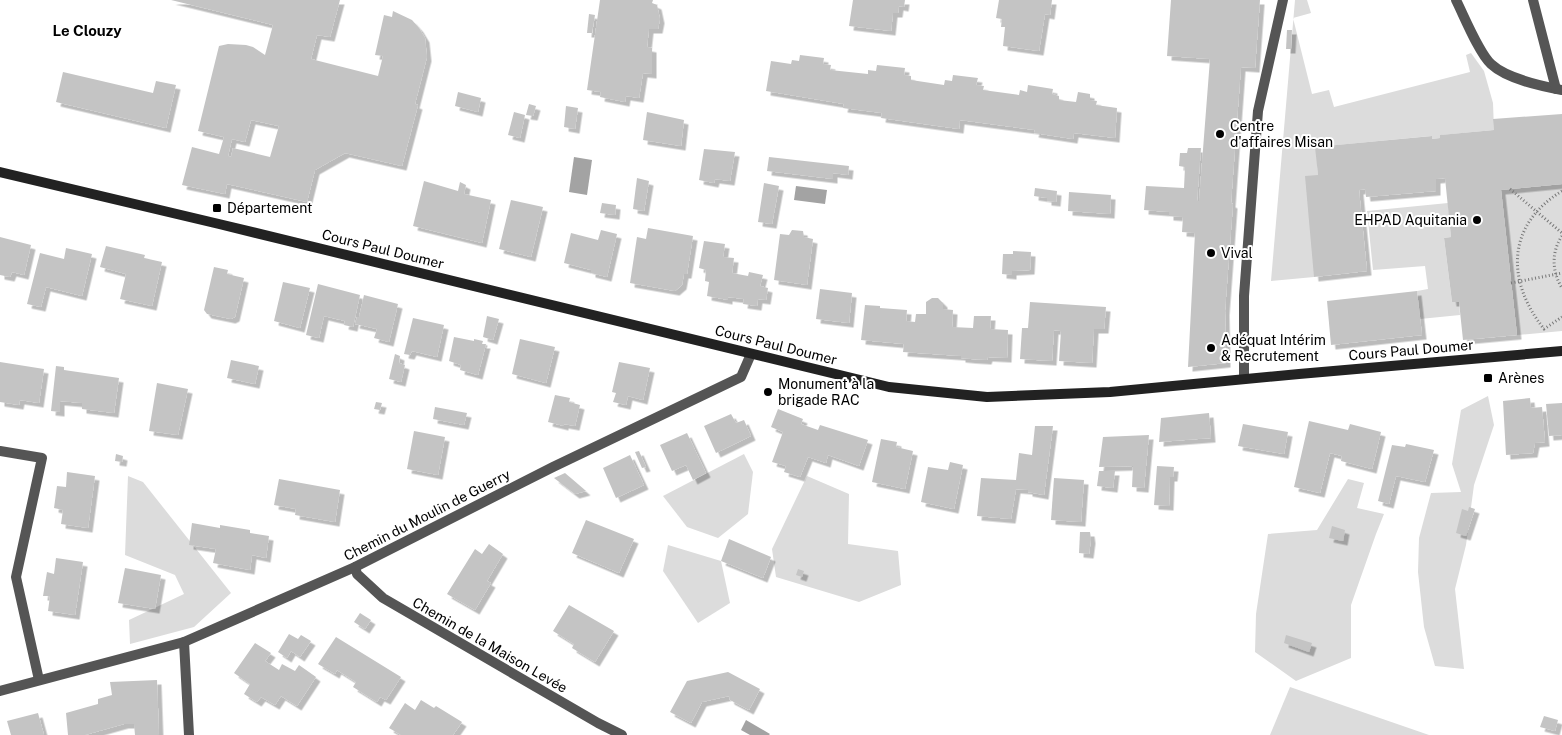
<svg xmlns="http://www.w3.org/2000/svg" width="1562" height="735" font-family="'Public Sans',sans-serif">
	<defs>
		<filter id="shadow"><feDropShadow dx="4.5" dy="4.5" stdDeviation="0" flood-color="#0004"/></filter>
	</defs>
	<rect width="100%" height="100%" fill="#fff"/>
	<!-- green -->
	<g fill="#dcdcdc">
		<polygon points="1295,0 1307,0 1311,13 1293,18 1312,94 1329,90 1334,107 1470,72 1466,55 1471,53 1484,71 1493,103 1494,130 1441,135 1440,138 1432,139 1431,136 1316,147 1318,175 1314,277 1271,281"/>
		<polygon points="1562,184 1562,331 1517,335 1501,190"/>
		<polygon points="1448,203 1451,237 1444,238 1452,302 1459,302 1460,315 1420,319 1417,291 1428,289 1425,266 1373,270 1367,211"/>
		<polygon points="1488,396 1494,425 1474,485 1466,545 1455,589 1464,669 1435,666 1424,627 1418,572 1419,538 1431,493 1461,492 1452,464 1461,410"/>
		<polygon points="744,454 753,472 748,514 718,538 687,527 663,496"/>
		<polygon points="128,476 143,482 231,593 194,627 130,644 129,620 184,594 175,575 125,555"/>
		<polygon points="807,476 849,494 848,544 898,551 901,585 859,602 776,577 772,549"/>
		<polygon points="1348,479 1364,483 1357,508 1384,514 1376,534 1351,605 1351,658 1296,681 1255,652 1256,614 1268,534 1317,530"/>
		<polygon points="668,545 721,561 730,603 698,623 663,571"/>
		<polygon points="1290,687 1429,735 1270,735"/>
	</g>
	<!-- water -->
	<g fill="#a3a3a3">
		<polygon points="574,157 592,160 587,195 569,192"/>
		<polygon points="796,186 827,190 825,204 794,200"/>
		<polygon points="746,720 770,734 769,735 750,735 741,730"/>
	</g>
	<!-- building -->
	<g fill="#c4c4c4" fill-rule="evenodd" filter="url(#shadow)">
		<path d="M171 0H340L330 37 317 35 311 59 378 76 383 56 375 55 384 15 392 17 393 11 412 20 419 28 425 38 427 57 415 104 418 105 402 166 345 153 315 170 307 202 227 184 225 194 182 185 192 147 219 154 224 137 198 131 219 46 228 44 246 45 253 47 265 55 273 25ZM251 120 279 126 270 157 233 148 231 157 228 156 232 139 245 142Z"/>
		<polygon points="600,0 653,0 652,3 657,5 660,19 658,29 649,29 647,47 652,48 652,74 643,73 639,98 626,96 625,102 600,97 601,92 587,90"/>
		<polygon points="853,0 905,0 904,7 899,6 898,13 893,13 891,31 849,26"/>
		<polygon points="999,0 1052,0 1050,15 1045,14 1039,51 1003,46 1005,27 1001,27 1002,19 996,18"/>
		<polygon points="1171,0 1260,0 1255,68 1241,67 1231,203 1233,204 1225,311 1226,363 1188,367 1195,233 1182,232 1183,217 1169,216 1169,212 1144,210 1146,186 1184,188 1185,167 1179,166 1180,153 1187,153 1188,148 1201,148 1197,201 1199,201 1210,59 1167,56"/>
		<polygon points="589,14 595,15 592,33 587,33"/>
		<polygon points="1287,30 1292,30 1291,49 1286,49"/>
		<polygon points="800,55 824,58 823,64 831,65 830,70 868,74 868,70 876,71 877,65 905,68 904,75 911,76 911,80 944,85 945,80 952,81 953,75 978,78 976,85 984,86 983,90 1019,95 1020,90 1027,92 1028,85 1053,89 1052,94 1059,96 1059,100 1076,102 1078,92 1090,94 1090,100 1097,101 1096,105 1117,108 1115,138 1074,133 1073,139 1034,133 1035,130 960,120 959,129 881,118 882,113 843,108 844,104 766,91 771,61 791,64 792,60 799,61"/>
		<polygon points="63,72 153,93 156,81 176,85 166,128 56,102"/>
		<polygon points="458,92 481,98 478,112 455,106"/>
		<polygon points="529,104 536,106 533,116 526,115"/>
		<polygon points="566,106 578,108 575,129 564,127"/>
		<polygon points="514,112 525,115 520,138 508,135"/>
		<polygon points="647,112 684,120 681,146 643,140"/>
		<polygon points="1562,114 1562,184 1501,190 1517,335 1463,340 1459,302 1452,302 1444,238 1451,237 1445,178 1436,179 1436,191 1366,197 1365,189 1359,190 1367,271 1314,277 1305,176 1318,175 1315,147 1432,136 1432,139 1440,138 1440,135 1494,130 1493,119"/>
		<polygon points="704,149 735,152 730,181 715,179 714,183 699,180"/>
		<polygon points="769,157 849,166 848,175 833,173 833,179 767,171"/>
		<polygon points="637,178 649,181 644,211 633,209"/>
		<polygon points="424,181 458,191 460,182 466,185 464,194 491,200 482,243 413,226"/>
		<polygon points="764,183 779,186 772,224 758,222"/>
		<polygon points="1035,188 1057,191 1056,202 1047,201 1047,198 1034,196"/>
		<polygon points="1069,192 1111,195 1110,214 1068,211"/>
		<polygon points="511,200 543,207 531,257 499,249"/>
		<polygon points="602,203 616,205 615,215 600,213"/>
		<polygon points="648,228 693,236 687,274 684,274 682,285 675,291 630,283 637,237 646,239"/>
		<polygon points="601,230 617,234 607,277 591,273 591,270 564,263 571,233 598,240"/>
		<polygon points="792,230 803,231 804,237 813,239 807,285 774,280 780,234 789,235"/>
		<polygon points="0,237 31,245 24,275 12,272 10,277 0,275"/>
		<polygon points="704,241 725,244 723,257 734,258 732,273 748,276 749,272 763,275 760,286 768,288 766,300 758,299 757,306 743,304 744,299 728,297 728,300 707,296 709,282 705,281 706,270 699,268"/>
		<polygon points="106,246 145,255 144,258 162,262 152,306 120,299 126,274 100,267"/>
		<polygon points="66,248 92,254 82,296 46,287 41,307 27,304 40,253 64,259"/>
		<polygon points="1013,251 1031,252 1030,270 1012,271 1012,275 1002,274 1003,254 1013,254"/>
		<polygon points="214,267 228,270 227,274 244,278 235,317 231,319 207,314 204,310"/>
		<polygon points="283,282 310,288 300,328 274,321"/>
		<polygon points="318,284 360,295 353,327 344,325 345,321 324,316 319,338 306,335"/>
		<polygon points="820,289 852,293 849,323 816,319"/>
		<polygon points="1417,291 1422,335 1331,345 1327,301"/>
		<polygon points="364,295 398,304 389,342 374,338 377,329 355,324 357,317 359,317"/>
		<polygon points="932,298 938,298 943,303 943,309 953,310 952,327 973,328 974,316 991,316 990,329 1008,330 1007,358 988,357 987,360 971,359 961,358 961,356 903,352 904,344 861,340 865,305 880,306 880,308 907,310 906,321 915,322 916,314 926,314 926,302"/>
		<polygon points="1030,302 1106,307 1104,329 1094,329 1092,363 1059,361 1061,331 1054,330 1052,361 1020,359 1022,328 1028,328"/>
		<polygon points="487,316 499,319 493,340 483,337"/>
		<polygon points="413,318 444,325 437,357 412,351 410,355 404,354"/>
		<polygon points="454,337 474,341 474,339 483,341 482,344 486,344 478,375 460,370 461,365 449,361"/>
		<polygon points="520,339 555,347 546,383 512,374"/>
		<polygon points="395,354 400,356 399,363 405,365 401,382 389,379"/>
		<polygon points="231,360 259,366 255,384 227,378"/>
		<polygon points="0,362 44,369 39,403 20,400 19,405 0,402"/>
		<polygon points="619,362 650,368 643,400 628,396 626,405 613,402 616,393 612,392"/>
		<polygon points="56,366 64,367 64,370 119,378 114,413 82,409 82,403 60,401 60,412 51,411"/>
		<polygon points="157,383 188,389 178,435 149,431"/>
		<polygon points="555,395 570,398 569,402 580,405 575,426 564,424 564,426 548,422"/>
		<polygon points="1530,398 1531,408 1542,407 1545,442 1535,443 1533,453 1506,455 1503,401"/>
		<polygon points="376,402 382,403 380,410 374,409"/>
		<polygon points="1562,403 1562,435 1549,436 1546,404"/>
		<polygon points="435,407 467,413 464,425 433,419"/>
		<polygon points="778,409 803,419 801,424 818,430 820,425 868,440 859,466 828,455 826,463 808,457 800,477 784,472 786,466 772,462 783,432 771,427"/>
		<polygon points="1209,413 1211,438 1159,442 1161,418"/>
		<polygon points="731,414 736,423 744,420 751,436 716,453 704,426"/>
		<polygon points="1309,421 1348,430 1350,424 1381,432 1372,469 1341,461 1342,456 1330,453 1320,493 1294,487"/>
		<polygon points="1243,424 1288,432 1284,454 1238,446"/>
		<polygon points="1035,426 1053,426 1044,495 1028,492 1028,490 1016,489 1011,519 977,516 981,478 1016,480 1019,453 1032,455"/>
		<polygon points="414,431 445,437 438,475 407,469"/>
		<polygon points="687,433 706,473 693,480 686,465 672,471 660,445"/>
		<polygon points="1149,435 1144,488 1132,487 1133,466 1099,467 1103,437"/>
		<polygon points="881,439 897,442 896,447 913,451 905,489 872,482"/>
		<polygon points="1406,444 1434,450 1425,482 1396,476 1389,504 1378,501 1392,445 1405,447"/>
		<polygon points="639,451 646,467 642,468 635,452"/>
		<polygon points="116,454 123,456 122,462 115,461"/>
		<polygon points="630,455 644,485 616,498 603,468"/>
		<polygon points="950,462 963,465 954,509 921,502 928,467 948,470"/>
		<polygon points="1157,466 1174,467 1173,477 1170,477 1169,506 1154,505"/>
		<polygon points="1099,471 1115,471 1113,488 1097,486"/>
		<polygon points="67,472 95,476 88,528 61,524 63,510 54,508 57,486 66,487"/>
		<polygon points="565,473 586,491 575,494 554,478"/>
		<polygon points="1054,478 1084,480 1081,522 1051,520"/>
		<polygon points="279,479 340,490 335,522 295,515 296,509 274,505"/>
		<polygon points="1469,507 1475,509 1466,536 1456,533 1462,509 1468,511"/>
		<polygon points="586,520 634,539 619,573 572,553"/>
		<polygon points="192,523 220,528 220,525 250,530 250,533 269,536 266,558 252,555 250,570 213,563 216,549 189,545"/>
		<polygon points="1332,526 1345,530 1343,541 1329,538"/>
		<polygon points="1080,532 1090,532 1091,539 1089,554 1079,553"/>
		<polygon points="729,539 771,557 763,578 721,561"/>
		<polygon points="489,544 503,554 487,581 491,583 475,610 447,594 475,549 482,554"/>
		<polygon points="56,558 83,562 75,615 48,611 50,596 43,596 47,572 54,574"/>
		<polygon points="125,568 161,575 155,609 118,603"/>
		<polygon points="798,569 804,571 802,577 796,575"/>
		<polygon points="569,605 614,631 595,662 572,648 574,644 553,631"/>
		<polygon points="360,613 371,620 365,629 354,622"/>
		<polygon points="289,634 298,639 301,635 311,641 300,657 291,651 287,658 278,652"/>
		<polygon points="1286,635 1312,643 1309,652 1284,643"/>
		<polygon points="336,637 401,677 386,700 380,697 377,702 353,687 356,682 337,670 335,674 318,664"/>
		<polygon points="255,643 271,653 265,661 279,670 282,664 295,671 299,665 316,677 297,706 281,696 275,705 261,697 257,702 244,694 250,684 234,673"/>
		<polygon points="728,672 760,689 749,710 730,700 729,696 702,702 691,723 670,712 687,681"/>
		<polygon points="157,680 159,735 135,735 134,724 124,724 85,735 68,735 66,713 98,704 98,699 112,695 110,682"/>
		<polygon points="421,700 434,708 436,706 462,722 453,735 401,735 389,728 405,703 415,710"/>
		<polygon points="38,713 44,735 11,735 7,721"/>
		<polygon points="1544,716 1558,720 1555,731 1540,727"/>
	</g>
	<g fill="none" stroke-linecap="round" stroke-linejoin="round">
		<!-- path -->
		<g stroke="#777" stroke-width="3" stroke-dasharray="1 2.5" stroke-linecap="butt">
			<polyline points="1510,189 1562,233"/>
			<path d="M1562 191C1506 225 1506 281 1544 329L1562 317"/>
			<path d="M1562 236C1551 252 1552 272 1562 288"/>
			<polyline points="1511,283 1562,273"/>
		</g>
		<!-- lane -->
		<g stroke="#555" stroke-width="10">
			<path d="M1456 0C1464 16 1479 53 1491 64 1507 79 1541 86 1562 90"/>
			<polyline points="1533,0 1556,89"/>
			<polyline points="1244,379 1244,296 1258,111 1283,0"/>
		</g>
		<!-- street -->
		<g stroke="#555" stroke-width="10">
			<polyline points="0,451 42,458 16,577 39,680"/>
			<polyline points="355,567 357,574 383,598 598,723 622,735"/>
			<polyline points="184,642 189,735"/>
			<polyline points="0,691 184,642 355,567 553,467 741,377 751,354"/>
		</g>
		<!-- secondary -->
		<polyline stroke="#222" stroke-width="10" points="0,172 219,224 889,387 987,397 1110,392 1299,374 1562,351"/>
	</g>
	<!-- markers -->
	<g fill="#000" stroke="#fff" stroke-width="2">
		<circle cx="1220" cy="134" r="5"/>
		<rect x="212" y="203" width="10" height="10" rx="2.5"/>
		<circle cx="1477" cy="220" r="5"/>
		<circle cx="1211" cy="253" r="5"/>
		<circle cx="1211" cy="348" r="5"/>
		<rect x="1483" y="373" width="10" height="10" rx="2.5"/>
		<circle cx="768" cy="392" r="5"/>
	</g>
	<g text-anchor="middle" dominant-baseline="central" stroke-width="4" stroke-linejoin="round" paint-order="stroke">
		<!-- poi labels -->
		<g font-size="14" fill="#000" stroke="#fff" text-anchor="start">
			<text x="1230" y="126">Centre<tspan x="1230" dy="16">d'affaires Misan</tspan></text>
			<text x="227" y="208">Département</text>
			<text x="1467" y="220" text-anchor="end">EHPAD Aquitania</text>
			<text x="1221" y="253">Vival</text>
			<text x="1221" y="340">Adéquat Intérim<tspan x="1221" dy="16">&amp; Recrutement</tspan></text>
			<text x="1498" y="378">Arènes</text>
			<text x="778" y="384">Monument à la<tspan x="778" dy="16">brigade RAC</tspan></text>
		</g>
		<!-- street labels -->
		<g font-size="14" fill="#000" stroke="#fff">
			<text transform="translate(383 249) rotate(14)">Cours Paul Doumer</text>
			<text transform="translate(776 345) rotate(14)">Cours Paul Doumer</text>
			<text transform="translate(1411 350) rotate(-5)">Cours Paul Doumer</text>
			<text transform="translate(427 515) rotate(-27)">Chemin du Moulin de Guerry</text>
			<text transform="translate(490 645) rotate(30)">Chemin de la Maison Levée</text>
		</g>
		<!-- neighbourhood labels -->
		<g font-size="15" font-weight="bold" fill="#000" stroke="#fff">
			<text x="87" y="30">Le Clouzy</text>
		</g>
	</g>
</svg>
